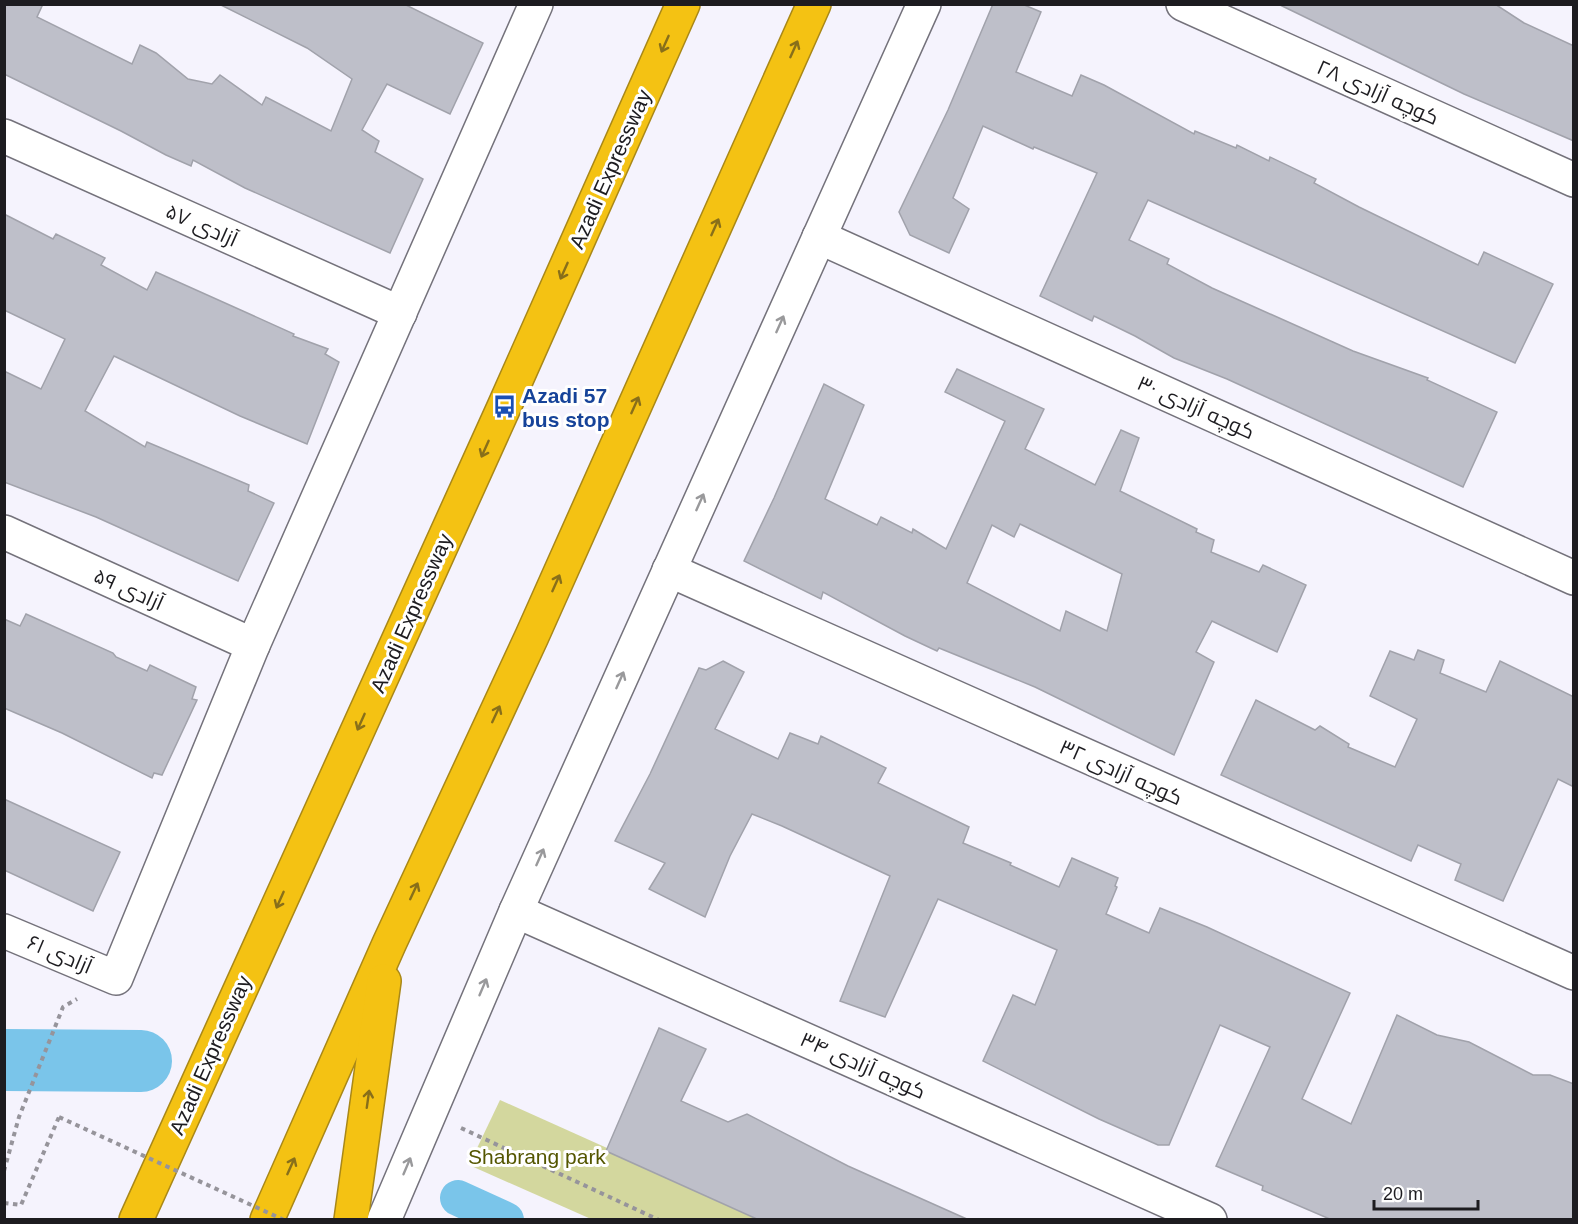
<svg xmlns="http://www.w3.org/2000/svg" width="1578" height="1224" font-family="Helvetica,Cairo,sans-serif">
	<rect width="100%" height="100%" fill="#f5f3fd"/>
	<!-- green -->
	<polygon fill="#d3d79e" points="500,1100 765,1219 591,1219 469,1165"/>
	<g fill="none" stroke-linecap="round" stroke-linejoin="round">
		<!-- canal -->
		<polyline stroke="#7ac5ea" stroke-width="36" points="458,1198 506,1220"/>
		<!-- river -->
		<polyline stroke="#7ac5ea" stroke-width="62" points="4,1060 141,1061"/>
	</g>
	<!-- building -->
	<g fill="#bebfc9" stroke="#a1a2ab" stroke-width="1.5" fill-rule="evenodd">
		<polygon points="4,4 43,4 37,17 132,64 140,45 156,53 188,79 212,84 220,75 262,105 266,97 331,131 352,79 307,48 219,4 404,4 483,43 450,114 387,84 362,130 379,141 375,152 423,179 390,253 245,188 193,160 191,166 166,155 121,131 4,74"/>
		<polygon points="993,4 1022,4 1041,12 1016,72 1072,96 1081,75 1104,85 1194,134 1195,131 1236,148 1237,145 1269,161 1270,157 1316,179 1314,183 1359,207 1478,265 1484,252 1553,284 1515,363 1148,200 1129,240 1169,259 1167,264 1212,288 1353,351 1428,378 1427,380 1497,412 1463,487 1227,379 1174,358 1135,336 1094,316 1092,321 1040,296 1097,173 1034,147 1033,149 983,126 953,198 969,209 949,253 910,235 899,212 948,110"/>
		<polygon points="1278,4 1495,4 1524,23 1574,46 1574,141 1464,94"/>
		<polygon points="4,214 53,239 56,234 105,258 101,265 147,290 156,272 294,334 293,336 328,349 325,354 339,362 307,444 240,416 114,356 85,411 145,447 147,442 249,485 248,491 274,503 238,581 96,517 4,482 4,371 41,389 65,339 4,310"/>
		<path d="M957 369 1044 409 1025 449 1095 485 1121 430 1139 438 1120 491 1197 529 1196 532 1214 540 1211 552 1259 572 1263 565 1306 585 1277 652 1212 621 1196 652 1214 662 1174 755 1035 687 939 648 937 651 905 636 823 592 821 599 744 561 774 498 824 384 864 405 825 499 877 525 881 517 912 533 913 529 946 549 1005 421 945 392ZM1020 524 1122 574 1107 631 1066 611 1060 631 967 583 992 525 1014 537Z"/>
		<polygon points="26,614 113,653 116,657 147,671 150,665 196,687 192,699 197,700 162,775 154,773 152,778 62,733 4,708 4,619 20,626"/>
		<polygon points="1418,650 1444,660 1440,673 1486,692 1500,661 1574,697 1574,787 1558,779 1503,901 1455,880 1461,864 1418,845 1411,861 1221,775 1256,700 1315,730 1320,726 1349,744 1348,747 1395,767 1417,719 1370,696 1390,651 1414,660"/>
		<polygon points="723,661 744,672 715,729 778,759 790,733 818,744 821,736 886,768 878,783 969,827 963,843 1011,863 1010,865 1059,887 1072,858 1118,878 1115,886 1117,887 1106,914 1149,933 1160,908 1207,927 1350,993 1302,1099 1351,1124 1397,1015 1437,1035 1469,1042 1533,1075 1550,1075 1574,1084 1574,1220 1332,1220 1262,1190 1263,1186 1216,1166 1270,1047 1220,1025 1169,1145 1158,1145 1099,1119 983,1061 1013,995 1035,1005 1057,950 938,899 885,1017 840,1001 890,876 782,826 752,814 730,856 705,917 649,889 665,863 615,841 650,774 699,668 706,670"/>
		<polygon points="4,799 120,852 93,911 4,870"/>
		<polygon points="659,1028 706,1049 681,1101 728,1122 747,1114 848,1166 969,1220 759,1220 606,1151"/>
	</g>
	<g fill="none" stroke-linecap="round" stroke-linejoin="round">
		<defs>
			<g id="minor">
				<polyline points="1183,4 1574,180"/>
				<polyline points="4,136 400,313"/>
				<polyline points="819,237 1574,578"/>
				<polyline points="4,532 253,645"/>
				<polyline points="669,570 1574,973"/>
				<polyline points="516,911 1210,1220"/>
				<polyline points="4,931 116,978 253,645 536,4"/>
				<polyline points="384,1220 516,911 924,4"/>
			</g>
			<g id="highway">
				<polyline points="136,1220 504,407 683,4"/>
				<polyline points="267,1220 389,944 532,636 814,4"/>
				<polyline points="351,1220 384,981"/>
			</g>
		</defs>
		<!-- minor casing -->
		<use href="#minor" stroke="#74727b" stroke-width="36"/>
		<!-- highway casing -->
		<use href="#highway" stroke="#a98818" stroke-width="36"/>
		<!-- path -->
		<g stroke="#96949b" stroke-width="4" stroke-dasharray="4.5 4.5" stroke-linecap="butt">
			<polyline points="461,1128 659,1220"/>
			<polyline points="4,1171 19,1117 63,1007 77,999"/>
			<polyline points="4,1203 21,1205 59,1117"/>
		</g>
		<!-- minor -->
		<use href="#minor" stroke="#fff" stroke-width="33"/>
		<!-- highway -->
		<use href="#highway" stroke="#f4c213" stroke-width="33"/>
		<!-- path-bridge -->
		<polyline stroke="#96949b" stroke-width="4" stroke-dasharray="4.5 4.5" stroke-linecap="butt" points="59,1117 284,1220"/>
	</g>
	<!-- one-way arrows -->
	<defs><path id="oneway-shaft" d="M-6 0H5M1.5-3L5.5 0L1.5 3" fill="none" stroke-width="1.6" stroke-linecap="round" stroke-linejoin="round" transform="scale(1.5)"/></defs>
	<g stroke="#886f1a">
		<use href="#oneway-shaft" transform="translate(665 44) rotate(114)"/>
		<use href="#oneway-shaft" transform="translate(794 49) rotate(-66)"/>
		<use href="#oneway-shaft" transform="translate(715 227) rotate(-66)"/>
		<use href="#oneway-shaft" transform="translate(564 271) rotate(114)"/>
		<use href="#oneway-shaft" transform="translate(635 405) rotate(-66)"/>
		<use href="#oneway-shaft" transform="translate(485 449) rotate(114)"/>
		<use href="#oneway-shaft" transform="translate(556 583) rotate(-66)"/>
		<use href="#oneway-shaft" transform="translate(496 714) rotate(-65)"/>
		<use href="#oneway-shaft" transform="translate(361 722) rotate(114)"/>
		<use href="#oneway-shaft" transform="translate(414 891) rotate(-65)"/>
		<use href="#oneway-shaft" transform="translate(280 900) rotate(114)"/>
		<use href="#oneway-shaft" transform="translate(368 1099) rotate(-82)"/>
		<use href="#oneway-shaft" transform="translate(291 1166) rotate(-66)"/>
	</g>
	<g stroke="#99999b">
		<use href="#oneway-shaft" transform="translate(780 324) rotate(-66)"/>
		<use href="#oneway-shaft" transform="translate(700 502) rotate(-66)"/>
		<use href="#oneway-shaft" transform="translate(620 680) rotate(-66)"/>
		<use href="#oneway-shaft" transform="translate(540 857) rotate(-66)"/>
		<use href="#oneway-shaft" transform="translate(483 987) rotate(-67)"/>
		<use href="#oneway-shaft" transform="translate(407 1166) rotate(-67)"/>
	</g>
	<!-- icons -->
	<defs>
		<symbol id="bus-bare" viewBox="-9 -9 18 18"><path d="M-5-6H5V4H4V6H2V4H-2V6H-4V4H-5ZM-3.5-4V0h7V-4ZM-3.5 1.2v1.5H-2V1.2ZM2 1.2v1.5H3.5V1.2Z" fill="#1a4fb4" stroke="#fff" stroke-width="2.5" paint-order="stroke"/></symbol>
	</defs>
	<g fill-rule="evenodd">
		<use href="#bus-bare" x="488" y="390" width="33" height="33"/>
	</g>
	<g text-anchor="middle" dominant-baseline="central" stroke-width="6" stroke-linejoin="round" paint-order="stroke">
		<!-- street labels -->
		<g font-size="21" fill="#1d1c20" stroke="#fff">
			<text transform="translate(1378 92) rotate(24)">کوچه آزادی ۲۸</text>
			<text transform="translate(610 169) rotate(-66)">Azadi Expressway</text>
			<text transform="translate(202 225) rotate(24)">آزادی ۵۷</text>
			<text transform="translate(1196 407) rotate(24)">کوچه آزادی ۳۰</text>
			<text transform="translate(129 589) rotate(24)">آزادی ۵۹</text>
			<text transform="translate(411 613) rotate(-66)">Azadi Expressway</text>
			<text transform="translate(1121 772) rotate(24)">کوچه آزادی ۳۲</text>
			<text transform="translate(60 954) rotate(23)">آزادی ۶۱</text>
			<text transform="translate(210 1055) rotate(-66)">Azadi Expressway</text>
			<text transform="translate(863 1065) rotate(24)">کوچه آزادی ۳۴</text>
		</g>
		<!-- transit labels -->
		<g font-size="21" font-weight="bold" fill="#164399" stroke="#fff" text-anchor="start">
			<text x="522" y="395">Azadi 57<tspan x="522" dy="24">bus stop</tspan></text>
		</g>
		<!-- park labels -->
		<g font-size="21" fill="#545600" stroke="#fff">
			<text x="537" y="1156">Shabrang park</text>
		</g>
	</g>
	<!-- border -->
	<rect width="1578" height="1224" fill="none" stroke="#1d1c20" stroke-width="12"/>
	<!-- scale -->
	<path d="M1374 1200v9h104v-9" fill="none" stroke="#1d1c20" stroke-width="3"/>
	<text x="1383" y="1200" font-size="18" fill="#1d1c20" stroke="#ffffff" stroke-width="4.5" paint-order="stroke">20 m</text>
</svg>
